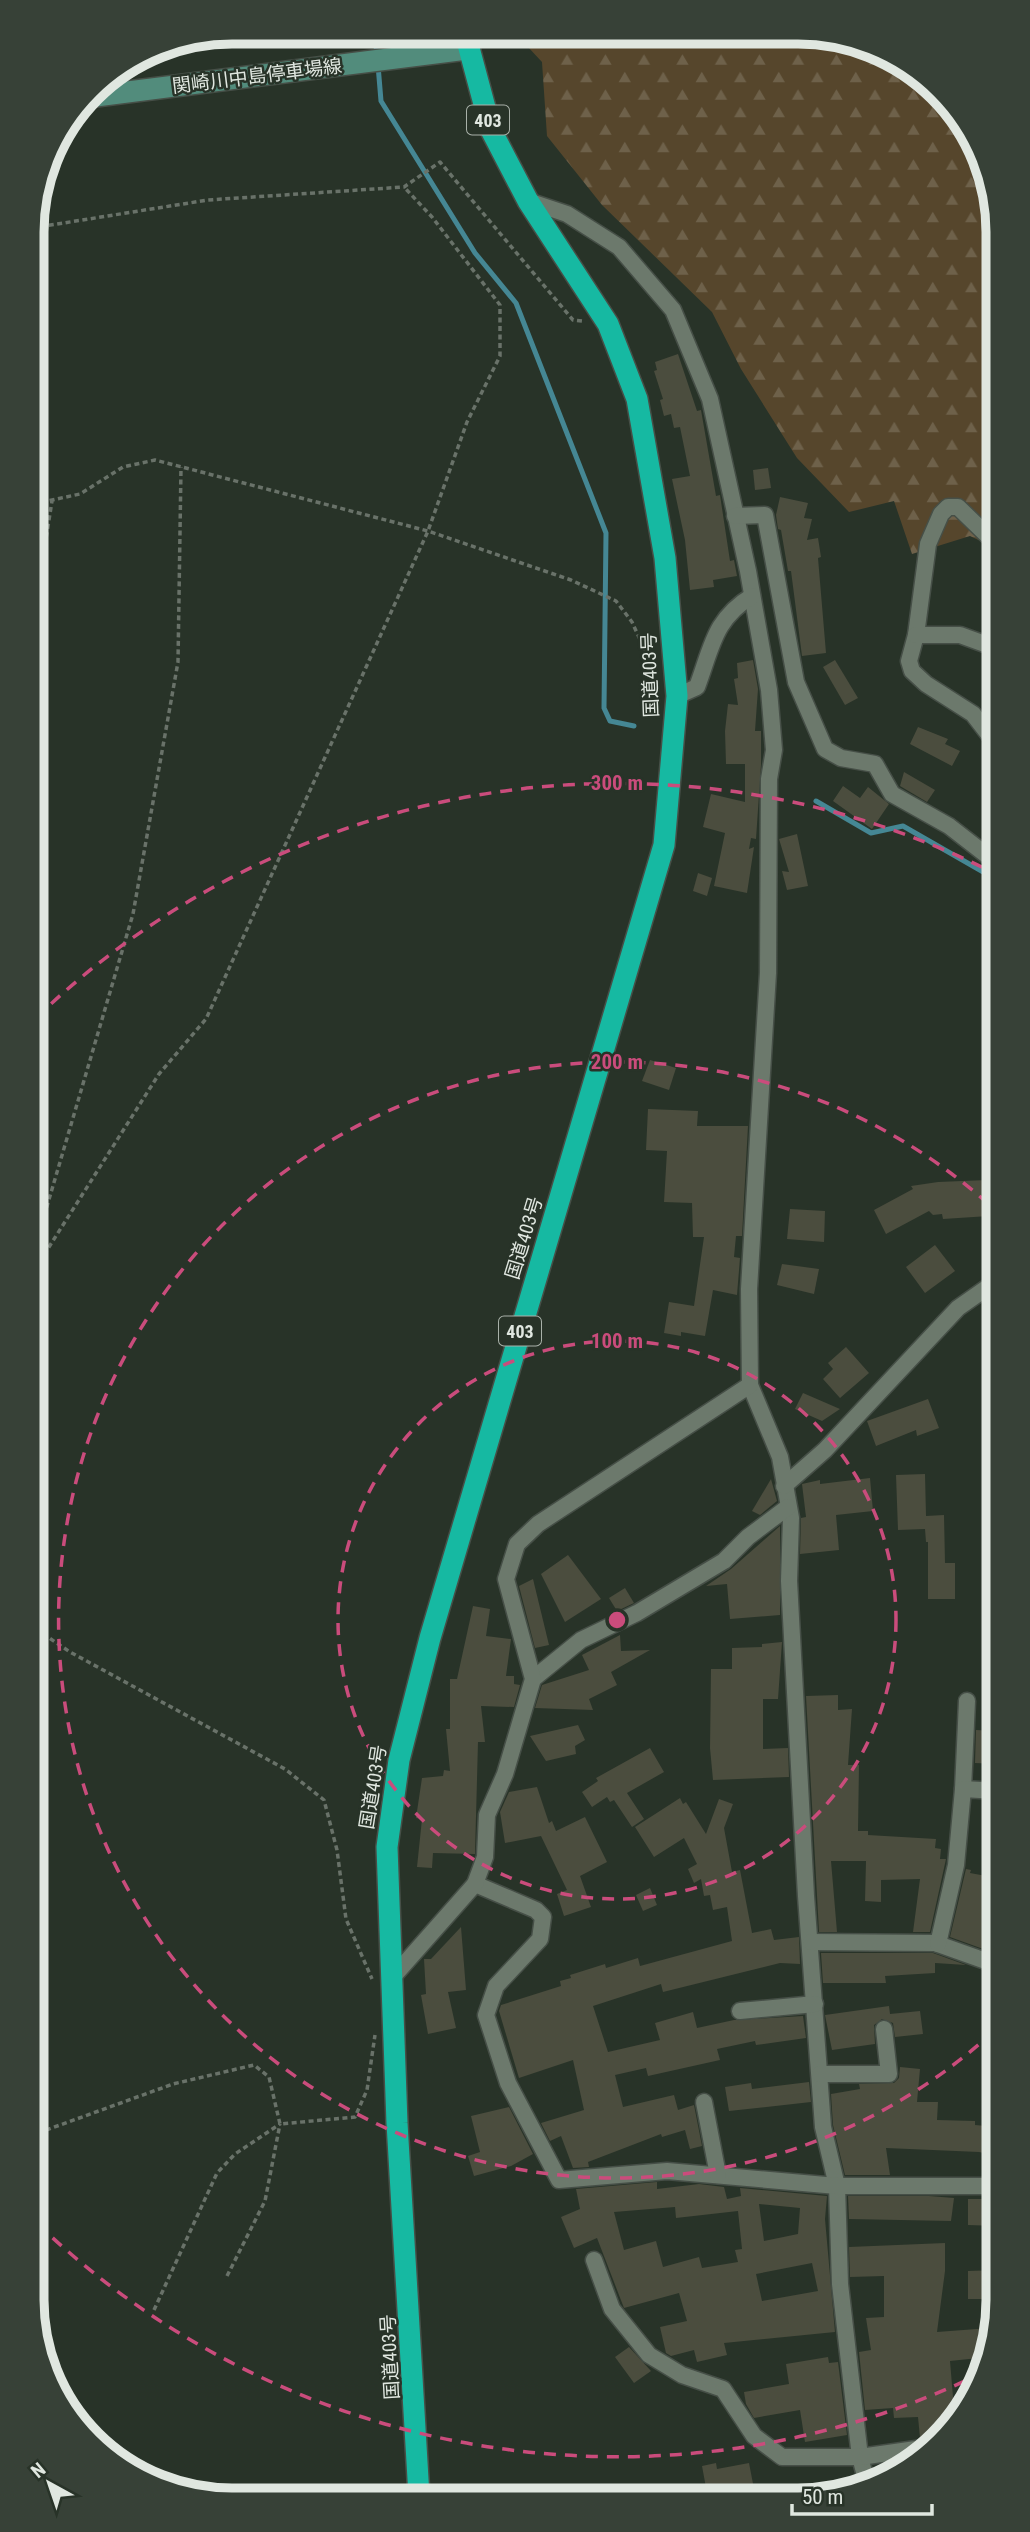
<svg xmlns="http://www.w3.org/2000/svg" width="1030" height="2532" font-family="'Roboto Condensed','Noto Sans JP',sans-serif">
	<defs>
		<pattern id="forest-firs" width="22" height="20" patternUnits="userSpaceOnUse" patternTransform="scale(1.75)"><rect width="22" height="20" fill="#56462c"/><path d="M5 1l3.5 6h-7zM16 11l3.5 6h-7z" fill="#6e614a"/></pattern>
	</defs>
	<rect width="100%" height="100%" fill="#283328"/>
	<!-- forest -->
	<polygon fill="url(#forest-firs)" points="515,33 837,35 939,90 992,181 993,547 970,536 912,554 894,501 849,512 797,458 741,369 712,312 602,205 547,136 542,62"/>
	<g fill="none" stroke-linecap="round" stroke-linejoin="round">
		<!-- stream -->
		<g stroke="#458794" stroke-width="5">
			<polyline points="375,32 377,56"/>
			<polyline points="378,65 381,101 475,253 516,303 606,533 604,708 610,721 634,726"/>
			<polyline points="816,801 871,833 903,826 985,873 994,875"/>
		</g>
	</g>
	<!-- building -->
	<g fill="#4b4d3e" fill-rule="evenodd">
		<polygon points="678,354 697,411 701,410 716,496 720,495 730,561 734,560 737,576 713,580 714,587 690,590 685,540 672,479 690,476 680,427 674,428 671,414 664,416 660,400 663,399 654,371 657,370 655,362"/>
		<polygon points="768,468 771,488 755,490 753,470"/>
		<polygon points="780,497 808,503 804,518 812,519 807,540 818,538 821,557 818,558 826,653 802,656 791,571 788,571 781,530 778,529 776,515"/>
		<polygon points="753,660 758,689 755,731 761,731 761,765 756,839 751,838 749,849 754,847 747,893 714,886 725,833 703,827 711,794 745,802 745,764 726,764 725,731 728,704 738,705 734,679 738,678 737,663"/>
		<polygon points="835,660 858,698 845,705 823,667"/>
		<polygon points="918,727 948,739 945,744 960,751 952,766 910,744"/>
		<polygon points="904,772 935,790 927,802 900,786"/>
		<polygon points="843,786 860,798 868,787 889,804 872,829 833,801"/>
		<polygon points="797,834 808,886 787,890 782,871 789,872 779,839"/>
		<polygon points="698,873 712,878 707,896 693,891"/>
		<polygon points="650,1060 676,1068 669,1090 642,1081"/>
		<polygon points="648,1109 698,1111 697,1126 748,1126 742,1236 736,1236 734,1257 740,1258 737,1295 713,1290 705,1336 681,1332 681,1336 664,1333 669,1302 694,1306 704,1237 693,1237 692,1203 664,1202 667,1151 646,1150"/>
		<polygon points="987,1180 989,1216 943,1219 942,1214 933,1215 929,1211 886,1234 874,1210 913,1189 911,1186 938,1182"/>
		<polygon points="790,1209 825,1211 824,1242 787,1239"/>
		<polygon points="935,1245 955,1271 925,1293 906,1267"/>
		<polygon points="782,1264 819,1269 814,1294 777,1285"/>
		<polygon points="846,1347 869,1373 840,1398 823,1379 833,1369 828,1363"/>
		<polygon points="803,1393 840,1409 822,1421 795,1409"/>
		<polygon points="928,1399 939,1428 917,1436 916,1430 876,1446 867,1421"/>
		<polygon points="925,1474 926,1516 944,1515 945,1563 955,1563 955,1599 928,1599 928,1542 926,1542 925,1529 898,1530 896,1475"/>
		<polygon points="870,1478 873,1511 836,1515 839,1550 800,1554 801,1518 806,1517 802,1484 820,1480 820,1484"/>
		<polygon points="771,1479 777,1501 760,1515 752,1511"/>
		<polygon points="780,1526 780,1615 730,1619 727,1584 706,1586 731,1569"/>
		<polygon points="568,1555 601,1599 565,1622 541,1574"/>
		<polygon points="533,1579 549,1645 535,1648 519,1586"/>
		<polygon points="625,1588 634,1603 617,1611 609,1598"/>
		<polygon points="473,1606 490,1609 486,1636 511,1639 506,1676 514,1676 514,1684 520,1685 514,1707 481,1706 485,1742 478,1742 475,1854 433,1853 432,1868 417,1867 422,1819 416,1818 422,1778 443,1776 444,1770 450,1771 446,1729 450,1729 450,1679 457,1679"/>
		<polygon points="620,1635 621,1651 650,1650 611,1672 617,1685 589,1699 593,1710 535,1708 542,1685 589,1670 582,1655"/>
		<polygon points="782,1642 778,1699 763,1699 763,1749 788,1748 789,1777 713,1780 710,1748 711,1669 732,1669 732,1648 762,1647 762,1644"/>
		<polygon points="838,1695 838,1710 852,1709 848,1765 859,1765 858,1831 868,1831 868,1835 936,1839 935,1848 941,1849 940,1859 946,1859 930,1932 913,1932 920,1879 881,1880 881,1902 865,1901 866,1861 831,1861 837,1932 819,1932 806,1696"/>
		<polygon points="578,1725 585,1740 575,1746 576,1754 546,1761 530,1736"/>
		<polygon points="976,1730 996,1731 996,1764 975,1763"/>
		<polygon points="650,1748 664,1772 627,1793 644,1819 632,1827 614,1800 610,1802 607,1797 592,1807 582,1792 598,1781 596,1778"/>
		<polygon points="537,1787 549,1823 552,1821 556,1831 585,1817 607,1862 580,1876 591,1907 564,1916 557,1894 567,1890 541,1836 505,1843 500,1812 509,1792"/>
		<polygon points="680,1798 683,1804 686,1802 706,1834 719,1799 733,1804 724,1828 732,1872 740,1870 752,1933 771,1929 774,1940 799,1937 800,1964 780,1963 663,1992 661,1984 593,2006 608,2052 660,2040 655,2023 693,2012 697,2028 734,2020 803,2016 806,2038 756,2045 755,2041 717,2049 720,2060 648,2076 646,2068 615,2075 623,2107 674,2095 678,2110 694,2105 702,2146 690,2149 685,2130 662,2137 661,2134 588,2162 589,2167 573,2168 561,2136 550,2141 541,2123 584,2110 573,2060 519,2078 499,2011 501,2005 561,1986 560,1981 571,1978 570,1975 605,1964 606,1968 638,1958 640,1966 732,1941 727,1907 713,1910 710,1895 704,1896 701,1879 694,1883 688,1869 697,1864 684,1838 654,1857 635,1827"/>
		<polygon points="966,1869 971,1870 970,1873 997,1878 997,1954 950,1937"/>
		<polygon points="650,1888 657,1905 643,1911 636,1895"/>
		<polygon points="461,1927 466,1990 448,1992 456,2028 428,2034 421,1995 426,1994 424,1959 431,1959"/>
		<polygon points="821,1953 933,1953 966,1965 935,1963 935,1973 885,1976 886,1983 823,1983"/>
		<polygon points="889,2006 890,2014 920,2011 923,2034 895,2037 893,2023 882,2019 874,2025 875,2044 832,2050 825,2015"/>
		<polygon points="900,2067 920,2069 917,2102 938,2102 937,2120 975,2121 975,2125 998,2127 998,2156 979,2152 886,2148 890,2175 845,2175 833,2125 831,2094 860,2089 859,2084 894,2083 899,2078"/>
		<polygon points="809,2082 811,2102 729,2111 725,2087 751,2083 752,2089"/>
		<polygon points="509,2107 533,2154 511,2166 474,2176 468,2156 480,2152 471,2116"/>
		<path d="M657 2182V2189L699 2184 724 2187 727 2199 741 2196 740 2188 827 2196 825 2219 835 2332 724 2343 727 2355 697 2362 694 2350 671 2356 666 2353 660 2327 687 2321 679 2293 624 2308 597 2238 574 2248 561 2217 580 2209 576 2189ZM759 2204 800 2208 798 2234 764 2241ZM675 2207 676 2218 738 2211 742 2249 735 2250 738 2262 702 2268 699 2257 663 2267 656 2241 624 2250 614 2212ZM812 2263 818 2291 762 2301 756 2274Z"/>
		<polygon points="848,2196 929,2196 954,2198 951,2221 849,2219"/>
		<polygon points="968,2199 998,2199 997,2226 968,2225"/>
		<polygon points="945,2243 945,2271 937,2332 990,2328 991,2342 988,2357 950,2361 955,2421 949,2432 932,2442 920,2438 918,2417 894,2418 893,2408 865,2410 859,2352 871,2350 866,2318 884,2317 884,2276 850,2277 849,2247"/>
		<polygon points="998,2270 995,2299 968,2299 968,2271"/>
		<polygon points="629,2347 651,2371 634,2383 615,2357"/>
		<polygon points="828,2357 829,2363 838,2362 847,2435 805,2442 800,2410 754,2418 746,2404 744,2392 789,2384 786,2364"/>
		<polygon points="716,2463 717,2469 749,2463 755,2494 727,2494 726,2489 707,2493 702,2466"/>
	</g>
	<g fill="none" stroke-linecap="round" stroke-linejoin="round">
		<defs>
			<g id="street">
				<polyline points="528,201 567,214 619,247 673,310 710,399 748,571 769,690 774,750 769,779 768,973 749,1289 750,1385 780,1457 791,1518 789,1581 806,1896 823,2127 837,2186 840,2284 860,2457 867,2483"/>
				<polyline points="735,516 765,515 796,682 825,749 841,758 875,764 892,794 949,826 994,861"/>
				<polyline points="993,541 958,507 948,507 941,514 928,544 916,635 909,661 912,671 926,684 973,714 993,740"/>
				<polyline points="916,635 960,635 993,647"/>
				<path d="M677 696 697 687C712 647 714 619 752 596"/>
				<polyline points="784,1486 825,1450 958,1308 995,1282"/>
				<polyline points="533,1679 581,1640 637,1613 724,1561 748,1537 788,1507"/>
				<polyline points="963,1789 967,1701"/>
				<polyline points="475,1884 536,1910 543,1917 540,1939 496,1986 486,2015 508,2083 559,2180 667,2171 837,2186 998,2186"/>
				<polyline points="811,1942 935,1943 997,1965"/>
				<polyline points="938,1944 956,1865 963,1789 997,1791"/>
				<polyline points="392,1978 475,1884 485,1857 487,1815 505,1774 533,1679 506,1579 517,1544 538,1524 750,1385"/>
				<polyline points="740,2011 815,2004"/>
				<polyline points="820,2074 889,2074 884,2029"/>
				<polyline points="704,2102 718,2175"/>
				<polyline points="594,2260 612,2309 649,2355 682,2375 723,2389 754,2436 782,2457 860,2457 923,2448"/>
			</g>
			<polyline id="secondary" points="88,97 467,49"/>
			<polyline id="highway" points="419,2496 397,2123 387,1847 399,1760 430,1638 664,845 677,696 665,558 637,399 608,324 528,201 491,130 465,33"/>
		</defs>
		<!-- street casing -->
		<use href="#street" stroke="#464f47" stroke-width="19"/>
		<!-- secondary casing -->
		<use href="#secondary" stroke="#464f47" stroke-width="24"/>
		<!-- highway casing -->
		<use href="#highway" stroke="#464f47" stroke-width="24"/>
		<!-- path -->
		<g stroke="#697269" stroke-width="3.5" stroke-dasharray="5 3.5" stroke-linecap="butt">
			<polyline points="32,228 208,200 404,187 440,162 573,320 582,321"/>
			<polyline points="33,504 80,494 123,467 155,460 428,531 571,580 616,601 632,622 654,670"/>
			<polyline points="33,621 52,501"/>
			<polyline points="35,1230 45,1213 133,914 178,662 181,467"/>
			<polyline points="35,1269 159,1074 206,1019 428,531 467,422 500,356 500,305 432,217 404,187"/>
			<polyline points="36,1629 70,1652 285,1769 324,1800 337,1850 346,1919 372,1979"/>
			<polyline points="38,2133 173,2084 254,2065 269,2077 280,2124 355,2117 367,2090 375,2035"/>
			<polyline points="227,2276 265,2201 280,2124"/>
			<polyline points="154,2310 217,2173 235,2154 280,2124"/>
		</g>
		<!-- street -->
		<use href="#street" stroke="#6c796c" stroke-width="16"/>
		<!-- secondary -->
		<use href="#secondary" stroke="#528c7c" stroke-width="21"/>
		<!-- highway -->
		<use href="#highway" stroke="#16b9a2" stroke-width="21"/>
	</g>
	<!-- distance rings -->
	<g fill="none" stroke="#ca4c7c" stroke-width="3.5" stroke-dasharray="12 9">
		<circle cx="617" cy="1620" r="279"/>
		<path d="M994 2031A558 558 0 1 1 994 1209"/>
		<path d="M984 2372A837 837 0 0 1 41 2227M36 1018A837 837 0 0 1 990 871"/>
	</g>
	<g text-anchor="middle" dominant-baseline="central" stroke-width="5" stroke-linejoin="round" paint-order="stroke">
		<!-- shield labels -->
		<g fill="#283328" stroke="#a9b1a9" stroke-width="2">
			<rect x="467" y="105.5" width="42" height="29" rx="5"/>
			<rect x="499" y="1316.5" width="42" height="29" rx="5"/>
		</g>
		<g font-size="18" font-weight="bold" fill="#e0e7e0">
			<text x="488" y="120">403</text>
			<text x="520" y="1331">403</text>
		</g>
		<!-- street labels -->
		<g font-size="19" fill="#e0e7e0" stroke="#283328">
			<text transform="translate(257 76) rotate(-7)">関崎川中島停車場線</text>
			<text transform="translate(650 675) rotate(-92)">国道403号</text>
			<text transform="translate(524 1238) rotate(-73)">国道403号</text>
			<text transform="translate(373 1787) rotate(-81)">国道403号</text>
			<text transform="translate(390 2357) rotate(-93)">国道403号</text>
		</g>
	</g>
	<!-- crop -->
	<path d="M0 0H1030V2532H0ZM232 44H798A188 188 0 0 1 986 232V2300A188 188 0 0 1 798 2488H232A188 188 0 0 1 44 2300V232A188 188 0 0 1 232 44Z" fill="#374137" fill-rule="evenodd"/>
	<path fill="none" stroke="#e0e7e0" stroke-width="9" d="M232 44H798A188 188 0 0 1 986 232V2300A188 188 0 0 1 798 2488H232A188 188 0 0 1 44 2300V232A188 188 0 0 1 232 44Z"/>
	<circle cx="617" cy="1620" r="10" fill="#ca4c7c" stroke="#283328" stroke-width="3.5"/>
	<g font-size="21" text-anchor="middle" font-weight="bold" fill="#ca4c7c" stroke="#283328" stroke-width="5" stroke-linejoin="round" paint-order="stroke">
		<text x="617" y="790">300 m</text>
		<text x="617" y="1069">200 m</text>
		<text x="617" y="1348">100 m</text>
	</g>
	<!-- north arrow -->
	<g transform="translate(49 2483) rotate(320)" stroke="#283328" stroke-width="5" paint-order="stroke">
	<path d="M0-5L12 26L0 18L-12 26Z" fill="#e0e7e0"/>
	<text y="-10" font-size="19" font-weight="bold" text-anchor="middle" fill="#e0e7e0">N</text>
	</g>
	<!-- scale -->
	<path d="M792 2504v10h140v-10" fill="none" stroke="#e0e7e0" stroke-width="3.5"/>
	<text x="802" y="2504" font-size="21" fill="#e0e7e0" stroke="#283328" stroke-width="5" paint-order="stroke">50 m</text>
</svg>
